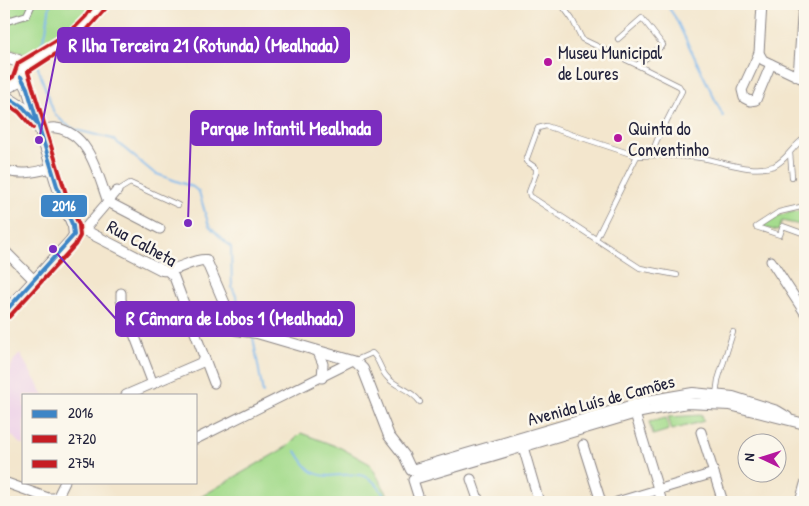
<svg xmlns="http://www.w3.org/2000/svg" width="809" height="506" font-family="'Patrick Hand',sans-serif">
	<rect width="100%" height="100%" fill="#fbf7ec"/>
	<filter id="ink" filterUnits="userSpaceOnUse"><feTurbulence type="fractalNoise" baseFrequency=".02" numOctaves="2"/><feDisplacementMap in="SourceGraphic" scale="10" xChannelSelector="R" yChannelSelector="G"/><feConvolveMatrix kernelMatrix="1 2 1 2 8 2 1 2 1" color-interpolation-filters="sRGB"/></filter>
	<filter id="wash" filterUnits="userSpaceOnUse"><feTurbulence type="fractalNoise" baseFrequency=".0096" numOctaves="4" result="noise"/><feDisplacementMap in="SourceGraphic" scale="20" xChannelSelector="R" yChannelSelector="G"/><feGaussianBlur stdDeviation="1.12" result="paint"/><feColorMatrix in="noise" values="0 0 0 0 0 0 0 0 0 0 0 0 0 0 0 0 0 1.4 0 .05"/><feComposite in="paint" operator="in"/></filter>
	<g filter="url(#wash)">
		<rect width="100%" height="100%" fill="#f3e6cd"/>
		<!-- built -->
		<polygon fill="#edd0e8" points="20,354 44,395 24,395 24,445 19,443 4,427 4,381 14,360"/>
		<!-- green -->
		<g fill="#a5dc8d" stroke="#647f64">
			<path d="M4 4H93C79 22 51 50 27 53 19 54 12 49 4 48Z"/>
			<path d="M805 210V226L782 221 778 231 762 227C769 216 793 211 805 210Z"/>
			<polygon points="702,415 704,421 672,430 668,417"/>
			<polygon points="666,418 669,430 653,435 649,422"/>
			<polygon points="301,433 341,448 370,464 392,502 192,502 288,446"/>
		</g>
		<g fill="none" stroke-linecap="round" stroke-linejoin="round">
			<!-- stream -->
			<g stroke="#7ab6ec" stroke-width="2">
				<polyline points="666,4 675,17 723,116"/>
				<polyline points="40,48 46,31 50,4"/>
				<polyline points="37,65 54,113 64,123 76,130 113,139 154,173 193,187 199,192 209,226 231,247 232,287 250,328"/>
				<polyline points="253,337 263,393"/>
				<path d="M296 451C300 458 305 467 313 472 337 486 366 454 387 502"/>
			</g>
		</g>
	</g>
	<g filter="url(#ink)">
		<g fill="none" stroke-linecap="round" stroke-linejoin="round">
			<defs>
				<g id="service">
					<polyline points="561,4 572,19 582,39 637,65 663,45 642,18 618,39"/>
					<path d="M637 65 679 86 682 91 657 140 655 145 658 155C672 156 686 156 701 158 723 161 751 174 774 166 787 160 793 145 805 138"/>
					<polyline points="790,153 792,177"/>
					<polyline points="658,155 637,156 546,126 538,128 526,161 536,168 536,173 529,192 530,196 640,268 677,275"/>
					<polyline points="117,191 130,183 178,205"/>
					<polyline points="805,206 779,212 756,227 780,235 783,226 805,234"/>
					<polyline points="596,239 637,156"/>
					<path d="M354 361 372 353C380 360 380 370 387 377 396 388 409 387 420 402"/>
					<polyline points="716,395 718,380 733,332"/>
				</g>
				<polyline id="pedestrian" points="4,22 27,15 32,4"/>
				<g id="minor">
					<polyline points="762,4 759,53 763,60 805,80"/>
					<polyline points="74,37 83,55 96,53 122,43 134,50"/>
					<polyline points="759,53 742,90 744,98 750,101 756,100 771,64"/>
					<polyline points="798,77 803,4"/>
					<path d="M40 130C45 130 51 127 56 128 90 133 98 176 108 202L160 229"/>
					<path d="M4 170C21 176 35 172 52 168"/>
					<polyline points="86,231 87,226 117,191"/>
					<polyline points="4,250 34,280"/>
					<polyline points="771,261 805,313"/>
					<polyline points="167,270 174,277 214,383"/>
					<polyline points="121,293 121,300 153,384"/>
					<polyline points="318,352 323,364 322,378"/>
					<polyline points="126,395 205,361"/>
					<polyline points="633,407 662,502"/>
					<polyline points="701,432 723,502"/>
					<polyline points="196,439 353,361"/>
					<polyline points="521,440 539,502"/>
					<polyline points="583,445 601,502"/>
					<polyline points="471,479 479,502"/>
					<polyline points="413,480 420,502"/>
					<polyline points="4,482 48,498 57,498 65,482"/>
					<polyline points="617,502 714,473"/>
					<polyline points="800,502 805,484"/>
				</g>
				<g id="tertiary">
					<polyline points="4,95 23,107 35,120"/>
					<path d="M74 230 86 231 162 270C178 272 191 259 206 260L236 330 257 333 356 362 363 369 389 436 404 455 411 470"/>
					<polyline points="4,313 70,241 74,235 73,226 61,199 27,88 21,77"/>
					<polyline points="415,469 647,401 693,393 733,397 777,411 787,417"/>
					<polyline points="417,478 636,413 687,403 730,405 805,424"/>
				</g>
				<g id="primary">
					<polyline points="4,56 18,61 22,68 18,81 4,89"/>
					<path d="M22 68C55 45 78 40 101 4"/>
				</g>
			</defs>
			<!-- service casing -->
			<use href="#service" stroke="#8a8484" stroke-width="6"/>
			<!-- pedestrian casing -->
			<use href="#pedestrian" stroke="#8a8484" stroke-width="8"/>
			<!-- minor casing -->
			<use href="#minor" stroke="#8a8484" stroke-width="11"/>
			<!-- tertiary casing -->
			<use href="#tertiary" stroke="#8a8484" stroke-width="12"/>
			<!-- primary casing -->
			<use href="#primary" stroke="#8a8484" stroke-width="14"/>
			<!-- service -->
			<use href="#service" stroke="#fff" stroke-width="4.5"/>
			<!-- pedestrian -->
			<use href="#pedestrian" stroke="#fff" stroke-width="6"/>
			<!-- minor -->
			<use href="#minor" stroke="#fff" stroke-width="9"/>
			<!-- tertiary -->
			<use href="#tertiary" stroke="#fff" stroke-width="10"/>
			<!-- primary -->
			<use href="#primary" stroke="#fff" stroke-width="12"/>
			<defs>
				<g id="bus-1">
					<polyline points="4,95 23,107 38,124"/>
					<polyline points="4,313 74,235 73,226 61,199 27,88 21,77"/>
				</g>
				<g id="bus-2">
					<polyline points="4,102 19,112 33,128"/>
					<polyline points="9,317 75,245 80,236 79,225 67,197 28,72 79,39 106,8"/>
				</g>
				<polyline id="bus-3" points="4,82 13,77 18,63 70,32 86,16 94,4"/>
			</defs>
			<!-- bus-1 casing -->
			<use href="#bus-1" stroke="#fbf7ec" stroke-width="8"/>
			<!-- bus-2 casing -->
			<use href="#bus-2" stroke="#fbf7ec" stroke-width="8"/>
			<!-- bus-3 casing -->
			<use href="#bus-3" stroke="#fbf7ec" stroke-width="8"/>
			<!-- bus-1 -->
			<use href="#bus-1" stroke="#3d85c6" stroke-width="4"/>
			<!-- bus-2 -->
			<use href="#bus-2" stroke="#c61d23" stroke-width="4"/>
			<!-- bus-3 -->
			<use href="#bus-3" stroke="#c61d23" stroke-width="4"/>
		</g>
	</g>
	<!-- markers -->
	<g fill="#b5179e" stroke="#fbf7ec" stroke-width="2">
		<circle cx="548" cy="62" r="5"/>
		<circle cx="618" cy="138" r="5"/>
	</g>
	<g text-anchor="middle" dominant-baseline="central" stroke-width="5" stroke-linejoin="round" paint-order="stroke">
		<!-- poi labels -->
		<g font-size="18" fill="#22223b" stroke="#fbf7ec" text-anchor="start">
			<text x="558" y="52">Museu Municipal<tspan x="558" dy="21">de Loures</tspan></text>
			<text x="628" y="128">Quinta do<tspan x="628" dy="21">Conventinho</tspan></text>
		</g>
		<!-- street labels -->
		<g font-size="18" fill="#22223b" stroke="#fbf7ec">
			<text transform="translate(142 243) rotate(29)">Rua Calheta</text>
			<text transform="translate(601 400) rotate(-15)">Avenida Luís de Camões</text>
		</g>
	</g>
	<!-- callouts -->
	<path fill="none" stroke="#7b2cbf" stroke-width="2" d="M39 140L58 45M188 223L191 128M53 249L116 319"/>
	<g fill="#7b2cbf" stroke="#fbf7ec" stroke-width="2">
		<circle cx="39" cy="140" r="5"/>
		<circle cx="188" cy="223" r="5"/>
		<circle cx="53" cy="249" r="5"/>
	</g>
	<g fill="#7b2cbf" stroke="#7b2cbf" stroke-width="2">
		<rect x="58" y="28" width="291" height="34" rx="5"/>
		<rect x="191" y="111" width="190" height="34" rx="5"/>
		<rect x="116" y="302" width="238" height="34" rx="5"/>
	</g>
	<g font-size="19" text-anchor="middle" font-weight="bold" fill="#fff">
		<text x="204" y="52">R Ilha Terceira 21 (Rotunda) (Mealhada)</text>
		<text x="286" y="135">Parque Infantil Mealhada</text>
		<text x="235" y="325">R Câmara de Lobos 1 (Mealhada)</text>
	</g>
	<rect stroke="#fbf7ec" stroke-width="2" x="40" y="194" width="48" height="24" rx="5" fill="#3d85c6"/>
	<g font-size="14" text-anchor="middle" font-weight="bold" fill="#fff">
		<text x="64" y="211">2016</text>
	</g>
	<!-- margin -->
	<rect width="809" height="506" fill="none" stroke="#fbf7ec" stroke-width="20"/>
	<!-- legend -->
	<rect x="22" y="394" width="175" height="90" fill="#fbf7ec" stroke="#a4a2a5"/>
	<rect x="32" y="410" width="25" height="8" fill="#3d85c6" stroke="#a4a2a5"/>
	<text x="68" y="418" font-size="15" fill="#22223b">2016</text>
	<rect x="32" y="435" width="25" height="8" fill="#c61d23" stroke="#a4a2a5"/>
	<text x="68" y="444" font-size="15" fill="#22223b">2720</text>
	<rect x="32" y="460" width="25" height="8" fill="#c61d23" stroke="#a4a2a5"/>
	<text x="68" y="468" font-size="15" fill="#22223b">2754</text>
	<!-- north arrow -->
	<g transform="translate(762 458) rotate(274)"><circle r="24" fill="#fbf7ec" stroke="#a4a2a5"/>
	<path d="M0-4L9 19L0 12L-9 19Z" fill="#b5179e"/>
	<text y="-8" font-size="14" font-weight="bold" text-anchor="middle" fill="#22223b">N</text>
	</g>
</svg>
